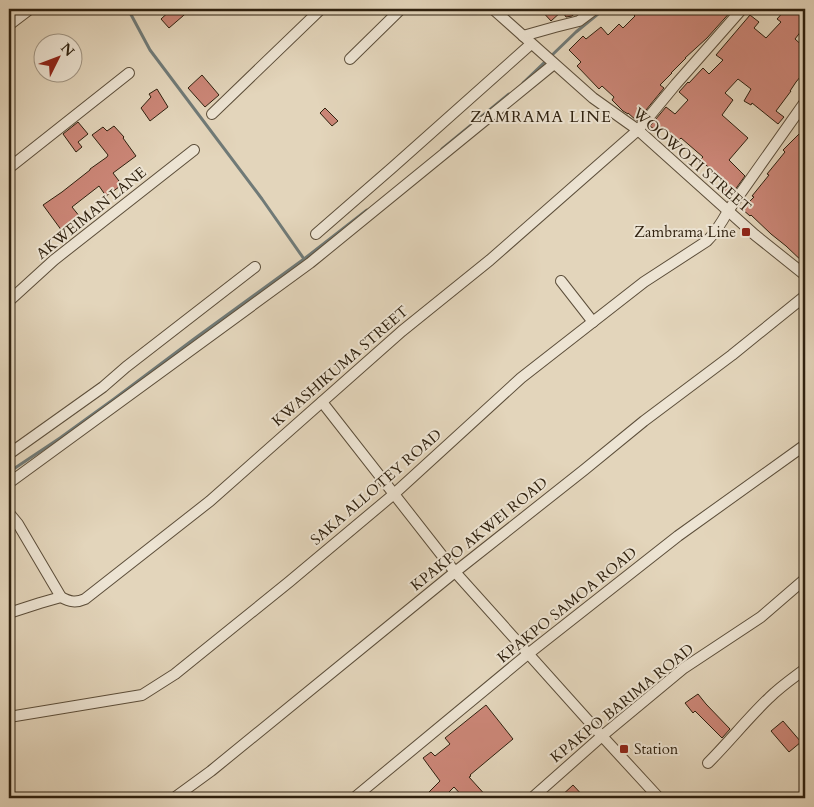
<svg xmlns="http://www.w3.org/2000/svg" width="814" height="807" font-family="Cardo,serif">
	<rect width="100%" height="100%" fill="#e3d5bb"/>
	<filter id="stains"><feTurbulence type="fractalNoise" baseFrequency=".004" numOctaves="4"/><feColorMatrix values="0 0 0 0 .2 0 0 0 0 .09 0 0 0 0 .02 0 0 0 .5 -.17"/></filter>
	<radialGradient id="worn" r=".72"><stop offset=".6" stop-color="#630" stop-opacity="0"/><stop offset="1" stop-color="#630" stop-opacity=".3"/></radialGradient>
	<g fill="none" stroke-linecap="round" stroke-linejoin="round">
		<!-- stream -->
		<g stroke="#707a77" stroke-width="3">
			<polyline points="128,9 150,50 262,199 304,259"/>
			<polyline points="523,83 576,32 604,9"/>
			<polyline points="442,149 509,94"/>
			<polyline points="9,472 60,438 114,399 194,339 304,259 367,210"/>
		</g>
	</g>
	<!-- building -->
	<g fill="#cb8677" stroke="#2f210f">
		<polygon points="172,9 191,9 169,28 161,19"/>
		<polygon points="540,9 580,9 572,16 566,17 562,11 551,21"/>
		<polygon points="628,9 733,9 707,38 685,58 686,58 671,73 672,73 660,85 664,88 637,121 628,113 628,114 623,111 612,100 614,97 602,86 599,89 577,66 581,62 569,50 583,36 586,39 601,27 608,35 619,24 623,28 635,16"/>
		<polygon points="786,9 805,9 805,26 795,39 805,48 805,71 796,82 790,91 791,91 776,111 784,117 778,124 752,103 751,105 744,101 751,89 738,79 725,93 733,100 722,115 748,138 729,160 745,176 729,198 720,189 726,182 700,160 703,157 681,138 679,140 664,127 659,133 650,126 666,107 675,114 688,100 679,92 688,82 689,83 703,68 709,74 723,60 716,55 750,15 759,22 754,28 766,38 781,22 777,19"/>
		<polygon points="202,75 219,95 205,107 188,88"/>
		<polygon points="157,89 168,107 150,121 141,108 151,97 149,94"/>
		<polygon points="325,108 338,121 332,126 320,113"/>
		<polygon points="78,122 88,134 78,142 82,147 76,152 63,134"/>
		<polygon points="114,126 124,137 123,138 136,156 113,173 122,185 106,196 99,186 72,207 80,217 62,231 43,205 62,192 90,170 90,169 107,157 108,155 92,135 103,127 107,131"/>
		<polygon points="800,133 805,139 805,264 786,246 771,234 751,215 750,216 742,209 754,197 752,196 769,175 767,174 785,152 783,150"/>
		<polygon points="698,694 706,704 730,729 722,738 695,711 693,713 685,703"/>
		<polygon points="486,705 513,739 470,775 471,776 469,777 488,798 464,798 454,787 443,798 423,798 440,781 423,758 431,752 435,756 450,744 445,738"/>
		<polygon points="783,721 801,742 789,752 771,731"/>
		<polygon points="573,785 585,798 559,798"/>
	</g>
	<g fill="none" stroke-linecap="round" stroke-linejoin="round">
		<defs>
			<g id="minor">
				<polyline points="493,9 593,98 638,130 755,235 805,275"/>
				<polyline points="9,25 30,9"/>
				<polyline points="523,36 555,27 579,21 595,9"/>
				<polyline points="350,59 401,9"/>
				<polyline points="212,114 321,9"/>
				<polyline points="9,168 129,73"/>
				<polyline points="316,234 393,167 531,44"/>
				<polyline points="561,281 593,322"/>
				<polyline points="9,301 54,260 194,150"/>
				<polyline points="322,402 455,572 602,736 659,798"/>
				<polyline points="9,454 103,387 126,367 255,267"/>
				<polyline points="9,483 310,263 554,64"/>
				<path d="M9 513 18 524 61 597C70 602 76 603 85 599L210 501 402 331 490 260 638 130 676 84 742 9"/>
				<polyline points="9,613 40,603 61,597"/>
				<path d="M9 717 142 695 175 674 289 582 394 494 521 378 644 282 707 241C716 232 722 222 728 211L805 102"/>
				<path d="M708 763C729 742 748 718 769 698 780 687 793 678 805 669"/>
				<polyline points="174,798 211,771 455,572 584,470 644,421 732,355 805,296"/>
				<polyline points="354,798 528,654 678,536 805,445"/>
				<polyline points="532,798 602,736 684,668 761,617 805,579"/>
			</g>
		</defs>
		<!-- minor casing -->
		<use href="#minor" stroke="#5c4e3a" stroke-width="12"/>
		<!-- minor -->
		<use href="#minor" stroke="#ede4d3" stroke-width="10"/>
	</g>
	<!-- markers -->
	<g fill="#8f2418" stroke="#ede4d3" stroke-width="2">
		<rect x="741" y="227" width="10" height="10" rx="2.5"/>
		<rect x="619" y="744" width="10" height="10" rx="2.5"/>
	</g>
	<g text-anchor="middle" dominant-baseline="central" stroke-width="4" stroke-linejoin="round" paint-order="stroke">
		<!-- street labels -->
		<g font-size="15" fill="#2f210f" stroke="#ede4d3">
			<text transform="translate(692 160) rotate(41)">WOOWOTI STREET</text>
			<text transform="translate(91 213) rotate(-39)">AKWEIMAN LANE</text>
			<text transform="translate(340 366) rotate(-41)">KWASHIKUMA STREET</text>
			<text transform="translate(376 487) rotate(-41)">SAKA ALLOTEY ROAD</text>
			<text transform="translate(479 534) rotate(-39)">KPAKPO AKWEI ROAD</text>
			<text transform="translate(567 605) rotate(-39)">KPAKPO SAMOA ROAD</text>
			<text transform="translate(622 703) rotate(-39)">KPAKPO BARIMA ROAD</text>
		</g>
		<!-- poi labels -->
		<g font-size="15" fill="#2f210f" stroke="#ede4d3" text-anchor="end">
			<text x="736" y="232">Zambrama Line</text>
			<text x="634" y="749" text-anchor="start">Station</text>
		</g>
		<!-- neighbourhood labels -->
		<g font-size="16" letter-spacing="1" fill="#2f210f" stroke="#ede4d3">
			<text x="541" y="117">ZAMRAMA LINE</text>
		</g>
	</g>
	<!-- margin -->
	<rect width="814" height="807" fill="none" stroke="#e3d5bb" stroke-width="30"/>
	<rect x="10" y="10" width="794" height="787" fill="none" stroke="#2f210f" stroke-width="2.5"/>
	<rect x="15" y="15" width="784" height="777" fill="none" stroke="#2f210f"/>
	<!-- north arrow -->
	<g transform="translate(58 58) rotate(48)"><circle r="24" fill="#ede4d3" stroke="#a19685"/>
	<path d="M0-4L9 19L0 12L-9 19Z" fill="#8f2418"/>
	<text y="-8" font-size="14" font-weight="bold" text-anchor="middle" fill="#2f210f">N</text>
	</g>
	<rect width="100%" height="100%" filter="url(#stains)"/>
	<rect width="100%" height="100%" fill="url(#worn)"/>
</svg>
